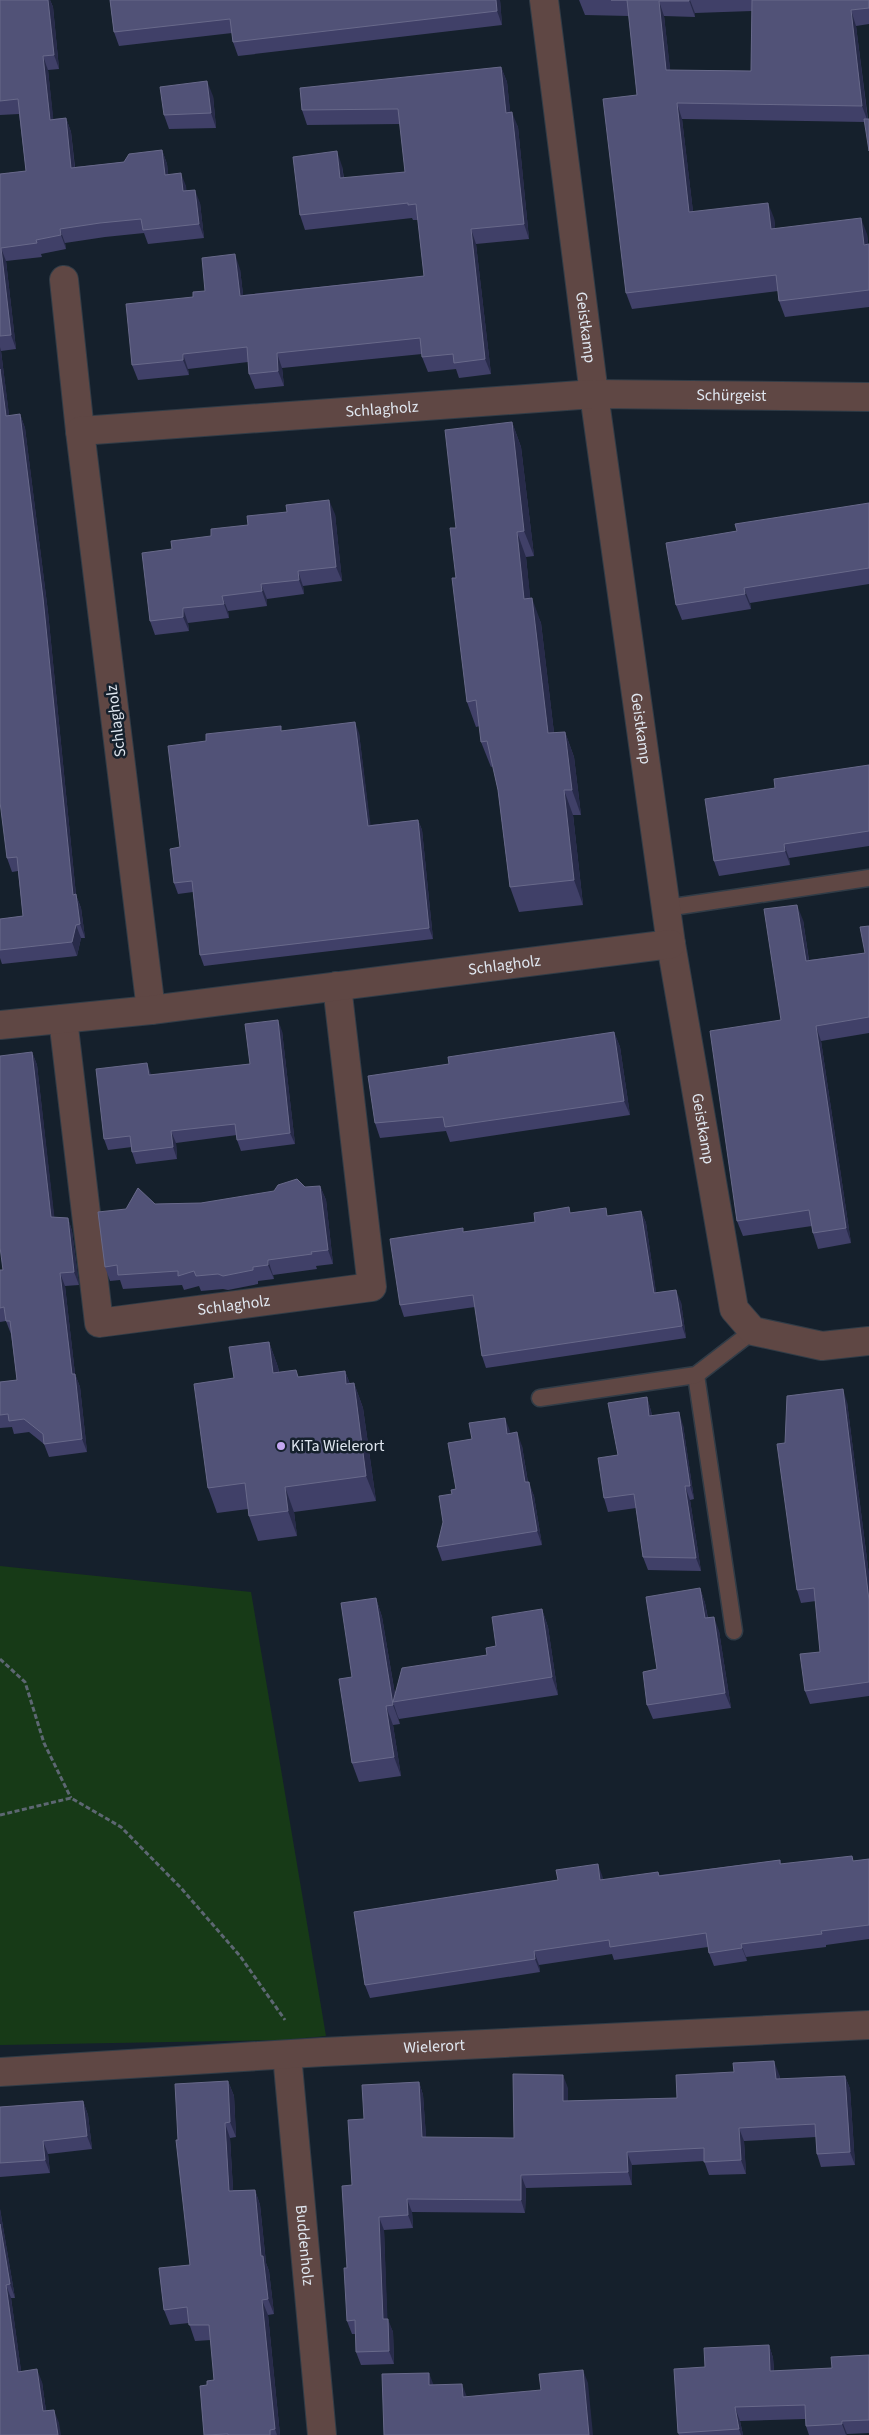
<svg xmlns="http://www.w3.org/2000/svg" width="869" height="2435" font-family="'Source Sans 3',sans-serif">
	<rect width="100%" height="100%" fill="#15202c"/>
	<!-- green -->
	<polygon fill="#173a17" points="0,1566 251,1592 326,2036 284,2040 0,2045"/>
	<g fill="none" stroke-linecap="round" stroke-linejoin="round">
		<defs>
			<g id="service">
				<polyline points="666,908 869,878"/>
				<polyline points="696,1375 734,1631"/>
				<polyline points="540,1398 696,1375 753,1331"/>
			</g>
			<g id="minor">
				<path id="s1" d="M544 0 594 394 671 944 734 1309 753 1331 822 1346 869 1341"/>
				<polyline points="64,280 80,431"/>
				<path id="s2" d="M151 1010 80 431 594 394 869 397"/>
				<path id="s3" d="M63 1019 99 1323 372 1287 337 986"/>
				<path id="s4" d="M0 1025 151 1010 671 944"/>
				<path id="s5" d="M287 2055 322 2435"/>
				<path id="s6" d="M0 2072 323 2052 869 2025"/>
			</g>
		</defs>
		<!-- service casing -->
		<use href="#service" stroke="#313c47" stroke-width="19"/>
		<!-- minor casing -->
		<use href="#minor" stroke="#313c47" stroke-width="30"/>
		<!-- path -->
		<g stroke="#5d6772" stroke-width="3" stroke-dasharray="5 2.5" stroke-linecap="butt">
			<polyline points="0,1659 25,1682 44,1743 71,1798"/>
			<polyline points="0,1815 71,1798 121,1827 181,1888 240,1956 285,2020"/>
		</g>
		<!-- service -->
		<use href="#service" stroke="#5f4744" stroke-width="16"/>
		<!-- minor -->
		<use href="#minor" stroke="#5f4744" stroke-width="28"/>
	</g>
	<!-- wall -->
	<g fill="#404068" fill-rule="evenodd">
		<polygon points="0,0 50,0 53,7 59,69 48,70 53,119 66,118 71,132 75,167 124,162 162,150 167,164 168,174 186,186 186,190 200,203 204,238 148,244 144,233 105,237 65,243 66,249 41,254 42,257 6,261 16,349 1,351 9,416 20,414 25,428 48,612 76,895 81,908 85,938 81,938 77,956 2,964 0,958 0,919 23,916 18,871 12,872 7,858 0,777 0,174 26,171 19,114 0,115"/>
		<polygon points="110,0 500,0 502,25 238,56 233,42 232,33 119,46 114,32"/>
		<path d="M579 0H869V24L856 26 868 119 865 122 682 119 693 212 774 218 775 228 867 234 868 245 869 244V307L785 317 779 301 778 291 632 309 626 293 637 95 629 16 585 15ZM752 11 751 71 670 70 664 16 695 17V13Z"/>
		<polygon points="501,67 507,82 510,112 518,127 529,239 476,244 491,374 459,378 456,369 428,372 422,357 422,354 282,368 284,386 255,389 249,374 248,362 188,369 189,375 138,380 132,365 193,297 205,291 240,269 243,295 424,276 418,220 413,220 412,218 305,230 300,215 342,166 344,178 405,172 400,124 307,125 302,110"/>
		<polygon points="213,96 216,128 169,129 164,115"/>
		<polygon points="512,422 521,447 534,556 526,557 530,598 541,623 554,733 565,732 574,757 581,815 573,815 583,905 519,912 510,887 498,790 493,766 491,767 481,742 480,726 476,727 467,702 456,528"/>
		<polygon points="869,503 869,584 750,603 751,609 682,620 676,605 737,531"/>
		<polygon points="335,514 342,581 303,586 304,594 267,599 267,606 228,611 229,618 188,623 189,631 155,635 150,621 172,549"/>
		<polygon points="283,731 359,733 370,825 418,820 422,830 433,939 204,966 200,955 193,892 178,894 174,883 180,847 206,741"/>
		<polygon points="869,765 869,846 789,858 790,865 719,876 714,861 775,788"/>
		<polygon points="803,920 809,960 865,953 869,926 869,1033 821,1041 851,1243 818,1249 813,1233 812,1226 743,1236 737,1221"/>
		<polygon points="282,1031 295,1144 241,1151 237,1140 237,1135 176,1143 177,1159 136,1164 132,1152 132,1147 108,1150 104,1139 151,1075 250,1064"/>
		<polygon points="614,1032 620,1047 630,1115 450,1142 446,1131 380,1138 375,1123 449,1064"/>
		<polygon points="32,1052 37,1065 54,1217 68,1218 72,1231 79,1285 65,1286 75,1374 80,1387 87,1452 49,1457 44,1444 29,1432 14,1434 12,1427 0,1428 0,1382 17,1380 11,1334 6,1321 0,1322 0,1270 3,1270"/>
		<polygon points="320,1186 326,1200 333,1264 316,1266 317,1269 273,1275 274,1279 258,1281 258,1284 228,1290 223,1289 201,1291 199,1286 184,1290 182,1285 123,1289 120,1280 110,1281 105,1267 126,1209 155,1204 201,1203"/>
		<polygon points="641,1211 646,1223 656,1293 681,1302 686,1338 486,1368 482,1356 475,1307 404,1317 400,1305 464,1232 535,1222 571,1213 609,1216"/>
		<polygon points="269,1342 278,1367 279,1372 299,1377 345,1371 350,1384 354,1383 363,1408 376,1501 294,1512 297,1536 258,1541 249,1516 248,1509 217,1513 208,1488 234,1378"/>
		<polygon points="647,1397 651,1411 652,1416 683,1425 694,1499 690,1500 701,1571 648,1570 643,1557 636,1508 608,1512 604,1498 618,1455"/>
		<polygon points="847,1402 869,1575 869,1696 810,1704 805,1691 820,1652 816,1601 801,1603 797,1590 785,1443"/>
		<polygon points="510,1431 510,1434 522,1446 528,1482 534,1496 542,1545 442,1561 437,1547 452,1494 456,1489 472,1439"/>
		<polygon points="700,1588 705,1603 708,1618 719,1631 731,1708 653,1719 647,1705 657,1669"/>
		<polygon points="376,1598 382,1617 395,1694 487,1655 496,1646 542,1609 548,1627 558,1695 399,1719 398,1717 400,1724 393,1725 401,1776 359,1782 352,1763 352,1677"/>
		<polygon points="869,1859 869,1939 826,1945 826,1947 746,1957 747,1961 714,1966 709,1953 708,1947 614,1960 612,1954 539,1965 540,1972 370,1998 365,1985 603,1878 603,1880 660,1875 780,1860 781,1864 854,1861"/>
		<polygon points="779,2074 780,2079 845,2076 850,2089 855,2165 821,2167 817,2154 816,2137 744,2141 746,2174 709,2175 704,2161 632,2165 632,2185 526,2188 525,2213 412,2212 413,2228 384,2230 387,2319 393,2332 394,2364 361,2365 356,2352 356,2334 352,2334 347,2321 347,2268 352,2185 364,2119 419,2082 423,2095 426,2137 514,2138 568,2088 568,2101 677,2098"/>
		<polygon points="228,2081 234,2096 236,2137 230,2138 233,2190 255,2190 260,2205 266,2263 269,2271 274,2314 268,2315 280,2435 204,2435 207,2385 214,2380 211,2340 195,2341 189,2323 170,2325 164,2310 190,2265 178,2140"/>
		<polygon points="83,2101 88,2115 92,2149 48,2154 50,2173 0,2177 0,2107"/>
		<polygon points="0,2209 15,2298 11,2298 21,2371 42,2382 46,2411 59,2423 0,2435"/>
		<polygon points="769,2345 773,2358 774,2371 832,2368 869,2355 869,2433 847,2434 847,2435 809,2435 806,2426 805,2419 740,2421 743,2435 679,2435 678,2433 705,2367"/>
	</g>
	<!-- shaded-wall -->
	<g fill="#282b4a">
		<polygon points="48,0 50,0 53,7 59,69 54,55"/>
		<polygon points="496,0 500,0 502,25 497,11"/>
		<polygon points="689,0 690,0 695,13 695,17"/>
		<polygon points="659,1 664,16 672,85 666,70"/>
		<polygon points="851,10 856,26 868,122 862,106"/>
		<polygon points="43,56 48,70 55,134 50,120"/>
		<polygon points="501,67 507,82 512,128 506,113"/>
		<polygon points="207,81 213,96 216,128 211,113"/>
		<polygon points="677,103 682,119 695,228 689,212"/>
		<polygon points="512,112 518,127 529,239 524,224"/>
		<polygon points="66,118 71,132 76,181 71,168"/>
		<polygon points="162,150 167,164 170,188 165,175"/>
		<polygon points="337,151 342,166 345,194 340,178"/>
		<polygon points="181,173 186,186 188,204 183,191"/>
		<polygon points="195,190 200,203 204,238 199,224"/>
		<polygon points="768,203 774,218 777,245 771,229"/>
		<polygon points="861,218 867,234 869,252 864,245"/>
		<polygon points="60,229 65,243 66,249 61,235"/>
		<polygon points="471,229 476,244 491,374 485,359"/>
		<polygon points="1,248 6,261 16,349 11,335"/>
		<polygon points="235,254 240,269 245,311 240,296"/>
		<polygon points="0,347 1,351 11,430 6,416 0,369"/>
		<polygon points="277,353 282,368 284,386 278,371"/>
		<polygon points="183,354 188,369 189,375 183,360"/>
		<polygon points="20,414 25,428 48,612 76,895 81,908 85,938 80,924 73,895"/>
		<polygon points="512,422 521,447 534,556 524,531"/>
		<polygon points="329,500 335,514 342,581 336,567"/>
		<polygon points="517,532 526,557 533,624 524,599"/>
		<polygon points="298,571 303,586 304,594 299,580"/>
		<polygon points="261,584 267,599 267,606 262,591"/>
		<polygon points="744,588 750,603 751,609 745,594"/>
		<polygon points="222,596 228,611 229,618 224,604"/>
		<polygon points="532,598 541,623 557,758 548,733"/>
		<polygon points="183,608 188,623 189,631 183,617"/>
		<polygon points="355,722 359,733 372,836 368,826"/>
		<polygon points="565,732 574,757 581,815 572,790"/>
		<polygon points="564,790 573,815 583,905 574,880"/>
		<polygon points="418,820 422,830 433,939 429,928"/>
		<polygon points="784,844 789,858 790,865 785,851"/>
		<polygon points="797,905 803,920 811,976 806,961"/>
		<polygon points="76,925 81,938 77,956 72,942"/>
		<polygon points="278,1020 282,1031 295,1144 290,1133"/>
		<polygon points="816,1026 821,1041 851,1243 846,1228"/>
		<polygon points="614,1032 620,1047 630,1115 624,1101"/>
		<polygon points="32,1052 37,1065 56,1231 51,1217"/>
		<polygon points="147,1063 151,1074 153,1087 149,1075"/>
		<polygon points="171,1131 176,1143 177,1159 173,1147"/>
		<polygon points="320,1186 326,1200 333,1264 328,1250"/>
		<polygon points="641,1211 646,1223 658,1305 654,1293"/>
		<polygon points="68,1218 72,1231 79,1285 74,1272"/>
		<polygon points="268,1260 273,1275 274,1279 268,1265"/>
		<polygon points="60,1273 65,1286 75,1374 80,1387 87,1452 82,1439 72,1374"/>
		<polygon points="676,1290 681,1302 686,1338 682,1326"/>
		<polygon points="269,1342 278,1367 282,1398 273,1373"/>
		<polygon points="345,1371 354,1396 346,1384"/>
		<polygon points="354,1383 363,1408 376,1501 366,1476"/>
		<polygon points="843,1389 847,1402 869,1575 869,1600"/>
		<polygon points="647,1397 651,1411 654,1430 649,1416"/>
		<polygon points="679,1412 683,1425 694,1499 690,1486"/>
		<polygon points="505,1418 510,1431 512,1448 507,1434"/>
		<polygon points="517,1432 522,1446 530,1496 525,1482"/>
		<polygon points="529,1482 534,1496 542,1545 537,1531"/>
		<polygon points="685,1486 690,1500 701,1571 696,1558"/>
		<polygon points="285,1487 294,1512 297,1536 288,1511"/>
		<polygon points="700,1588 705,1603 710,1632 705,1618"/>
		<polygon points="376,1598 382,1617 396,1701 393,1702 398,1717 400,1724 393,1705"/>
		<polygon points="542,1609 548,1627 558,1695 552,1677"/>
		<polygon points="714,1617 719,1631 731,1708 725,1693"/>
		<polygon points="386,1706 393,1725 401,1776 394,1757"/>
		<polygon points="598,1864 603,1878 605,1893 600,1880"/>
		<polygon points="741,1944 746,1957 747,1961 742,1948"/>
		<polygon points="534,1951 539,1965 540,1972 535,1959"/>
		<polygon points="774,2061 779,2074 781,2092 776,2079"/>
		<polygon points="563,2075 568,2088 568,2114 563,2101"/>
		<polygon points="845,2076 850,2089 855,2165 850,2152"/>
		<polygon points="228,2081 234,2096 236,2137 230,2122"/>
		<polygon points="419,2082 423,2095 427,2150 422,2137"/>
		<polygon points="83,2101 88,2115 92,2149 87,2136"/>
		<polygon points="225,2123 230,2138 234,2206 229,2191"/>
		<polygon points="739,2128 744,2141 746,2174 741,2160"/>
		<polygon points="43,2141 48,2154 50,2173 45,2160"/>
		<polygon points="627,2152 632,2165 632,2185 628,2172"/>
		<polygon points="521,2175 526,2188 525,2213 521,2200"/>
		<polygon points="255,2190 260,2205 266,2263 269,2271 274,2314 268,2299 261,2256"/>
		<polygon points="407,2199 412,2212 413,2228 408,2215"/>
		<polygon points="0,2209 15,2298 10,2284 0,2224"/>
		<polygon points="379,2217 384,2230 388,2332 383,2319"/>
		<polygon points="6,2285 11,2298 23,2385 18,2372"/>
		<polygon points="262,2300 268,2315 280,2435 277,2435 275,2429"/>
		<polygon points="388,2319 393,2332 394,2364 389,2351"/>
		<polygon points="769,2345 773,2358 775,2385 770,2371"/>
		<polygon points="37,2369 42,2382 48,2425 43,2411"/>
		<polygon points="583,2370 588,2383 593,2435 589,2435"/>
		<polygon points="429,2373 434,2386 429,2385"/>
		<polygon points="462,2384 467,2397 463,2397"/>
		<polygon points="735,2407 740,2421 743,2435 741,2435 739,2429"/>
		<polygon points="54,2410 59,2423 61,2435 58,2435"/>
		<polygon points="842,2421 847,2434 847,2435 846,2435 842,2424"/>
	</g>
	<!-- building -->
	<g fill="#515277" stroke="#68698a">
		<polygon points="0,0 48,0 54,55 43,56 50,120 66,118 71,168 124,162 129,154 162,150 165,175 181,173 183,191 195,190 199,224 143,230 141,219 100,223 60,229 61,235 36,240 37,243 1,248 11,335 0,336 0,174 26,171 18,99 0,101"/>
		<polygon points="110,0 496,0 497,11 233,42 230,19 114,32"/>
		<polygon points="611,0 689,0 689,1 659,1 666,70 751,71 752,0 869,0 869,8 851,10 862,106 677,103 689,212 768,203 771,229 861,218 864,245 869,244 869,290 779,301 776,275 626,293 603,99 637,95 627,0"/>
		<polygon points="501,67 506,113 512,112 524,224 471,229 485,359 454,363 453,354 422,357 420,338 277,353 278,371 249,374 247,347 183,354 183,360 132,365 126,304 193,297 193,292 205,291 202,258 235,254 240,296 424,276 416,204 408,205 408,203 300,215 293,157 337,151 340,178 405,172 398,109 302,110 300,88"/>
		<polygon points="207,81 211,113 164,115 160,87"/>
		<polygon points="864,119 869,119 869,151"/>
		<polygon points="0,369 6,416 20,414 43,598 73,895 76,894 80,924 76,925 72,942 0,950 0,919 23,916 17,857 7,858 0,802"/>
		<polygon points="512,422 524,531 517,532 524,599 532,598 548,733 565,732 572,790 564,790 574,880 510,887 498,790 487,741 481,742 476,700 467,702 452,578 456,578 450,528 456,528 445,430"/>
		<polygon points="329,500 336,567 298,571 299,580 261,584 262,591 222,596 224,604 183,608 183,617 150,621 142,553 172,549 171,541 211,536 211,529 248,525 247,516 287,512 286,505"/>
		<polygon points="869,503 869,568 744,588 745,594 676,605 666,543 737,531 735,524"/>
		<polygon points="355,722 368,826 418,820 429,928 200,955 192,881 174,883 170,849 180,847 168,746 206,741 206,734 281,726 281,731"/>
		<polygon points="869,765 869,831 784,844 785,851 714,861 705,799 775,788 774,779"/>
		<polygon points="797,905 806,961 865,953 860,927 869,926 869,1017 816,1026 846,1228 813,1233 809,1210 737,1221 710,1031 781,1020 764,909"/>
		<polygon points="278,1020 290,1133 237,1140 235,1124 171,1131 173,1147 132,1152 130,1136 104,1139 96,1069 147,1063 149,1075 250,1064 245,1024"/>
		<polygon points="614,1032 624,1101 445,1127 443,1117 375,1123 368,1076 449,1064 448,1057"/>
		<polygon points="32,1052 51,1217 68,1218 74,1272 60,1273 72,1374 75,1374 82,1439 44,1444 43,1434 24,1419 9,1421 8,1414 0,1415 0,1382 17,1380 10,1321 6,1321 4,1307 0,1308 0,1270 3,1270 0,1247 0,1056"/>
		<polygon points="297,1179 305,1187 320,1186 328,1250 311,1252 312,1254 268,1260 268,1265 253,1267 253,1270 223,1276 218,1274 196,1276 194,1271 178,1276 178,1271 118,1275 117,1265 105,1267 98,1212 126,1209 138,1188 155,1204 201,1203 274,1191 278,1185"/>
		<polygon points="569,1207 570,1213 606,1208 607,1216 641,1211 654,1293 676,1290 682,1326 482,1356 473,1295 400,1305 390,1239 463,1228 463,1232 535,1222 534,1213"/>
		<polygon points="269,1342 273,1373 296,1370 298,1377 345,1371 346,1384 354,1383 366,1476 285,1487 288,1511 249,1516 245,1483 208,1488 194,1384 234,1378 229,1347"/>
		<polygon points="843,1389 869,1600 869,1682 805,1691 800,1654 820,1652 814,1588 797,1590 777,1444 785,1443 787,1396"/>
		<polygon points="647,1397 649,1416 679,1412 690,1486 685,1486 696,1558 643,1557 634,1494 604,1498 598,1458 618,1455 608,1403"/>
		<polygon points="505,1418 507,1434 517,1432 525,1482 529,1482 537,1531 437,1547 443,1522 439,1496 452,1494 451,1490 456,1489 448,1443 472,1439 469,1423"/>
		<polygon points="700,1588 705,1618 714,1617 725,1693 647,1705 643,1672 657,1669 646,1597"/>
		<polygon points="376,1598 393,1705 386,1706 394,1757 352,1763 339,1679 352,1677 341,1603"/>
		<polygon points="542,1609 552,1677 393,1702 402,1668 487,1655 486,1648 496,1646 492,1617"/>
		<polygon points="852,1856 853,1861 869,1859 869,1925 821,1931 822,1934 741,1944 742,1948 709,1953 706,1933 610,1947 609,1940 534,1951 535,1959 365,1985 354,1912 558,1880 556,1870 598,1864 600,1880 658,1872 659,1876 780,1860 780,1864"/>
		<polygon points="774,2061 776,2079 845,2076 850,2152 817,2154 815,2124 739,2128 741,2160 704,2162 704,2148 627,2152 628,2172 521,2175 521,2200 407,2199 408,2215 379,2217 383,2319 388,2319 389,2351 356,2352 355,2320 347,2321 344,2268 347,2268 342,2186 352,2185 348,2120 364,2119 362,2085 419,2082 422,2137 514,2138 513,2074 563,2075 563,2101 677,2098 676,2075 734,2072 733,2063"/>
		<polygon points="228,2081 230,2122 225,2123 229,2191 255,2190 261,2256 263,2256 268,2299 262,2300 275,2429 270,2430 270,2435 228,2435 228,2434 204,2435 200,2386 207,2385 207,2381 214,2380 209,2325 189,2325 187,2307 164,2310 159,2268 190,2265 176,2140 178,2140 175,2084"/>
		<polygon points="83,2101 87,2136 43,2141 45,2160 0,2163 0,2107"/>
		<polygon points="0,2224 10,2284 6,2285 18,2372 37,2369 43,2411 54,2410 58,2435 0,2435"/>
		<polygon points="769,2345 770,2371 832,2368 831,2357 869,2355 869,2420 842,2421 842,2424 806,2426 805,2405 735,2407 739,2429 678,2433 674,2369 705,2367 704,2348"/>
		<polygon points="583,2370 589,2435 384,2435 382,2374 429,2373 429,2385 462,2384 463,2397 541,2390 539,2374"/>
	</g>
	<!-- markers -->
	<circle fill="#c5a7f1" stroke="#15202c" stroke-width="2" cx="281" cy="1446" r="5"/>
	<g text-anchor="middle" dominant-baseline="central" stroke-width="5" stroke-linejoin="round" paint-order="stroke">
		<!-- street labels -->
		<g font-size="16" fill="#e0e7f0" stroke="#15202c">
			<text stroke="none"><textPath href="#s1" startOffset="330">Geistkamp</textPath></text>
			<text stroke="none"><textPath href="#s2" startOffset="1236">Schürgeist</textPath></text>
			<text stroke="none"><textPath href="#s2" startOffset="886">Schlagholz</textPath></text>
			<text transform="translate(116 721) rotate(-97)">Schlagholz</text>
			<text stroke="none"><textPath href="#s1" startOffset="735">Geistkamp</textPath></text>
			<text stroke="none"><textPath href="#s4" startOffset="508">Schlagholz</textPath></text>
			<text stroke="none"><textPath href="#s1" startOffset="1140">Geistkamp</textPath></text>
			<text stroke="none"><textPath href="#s3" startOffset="442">Schlagholz</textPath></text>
			<text stroke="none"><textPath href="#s6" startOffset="435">Wielerort</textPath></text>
			<text stroke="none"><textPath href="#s5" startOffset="191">Buddenholz</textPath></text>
		</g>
		<!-- poi labels -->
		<g font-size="16" fill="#e0e7f0" stroke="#15202c" text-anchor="start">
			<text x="291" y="1446">KiTa Wielerort</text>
		</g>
	</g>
</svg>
